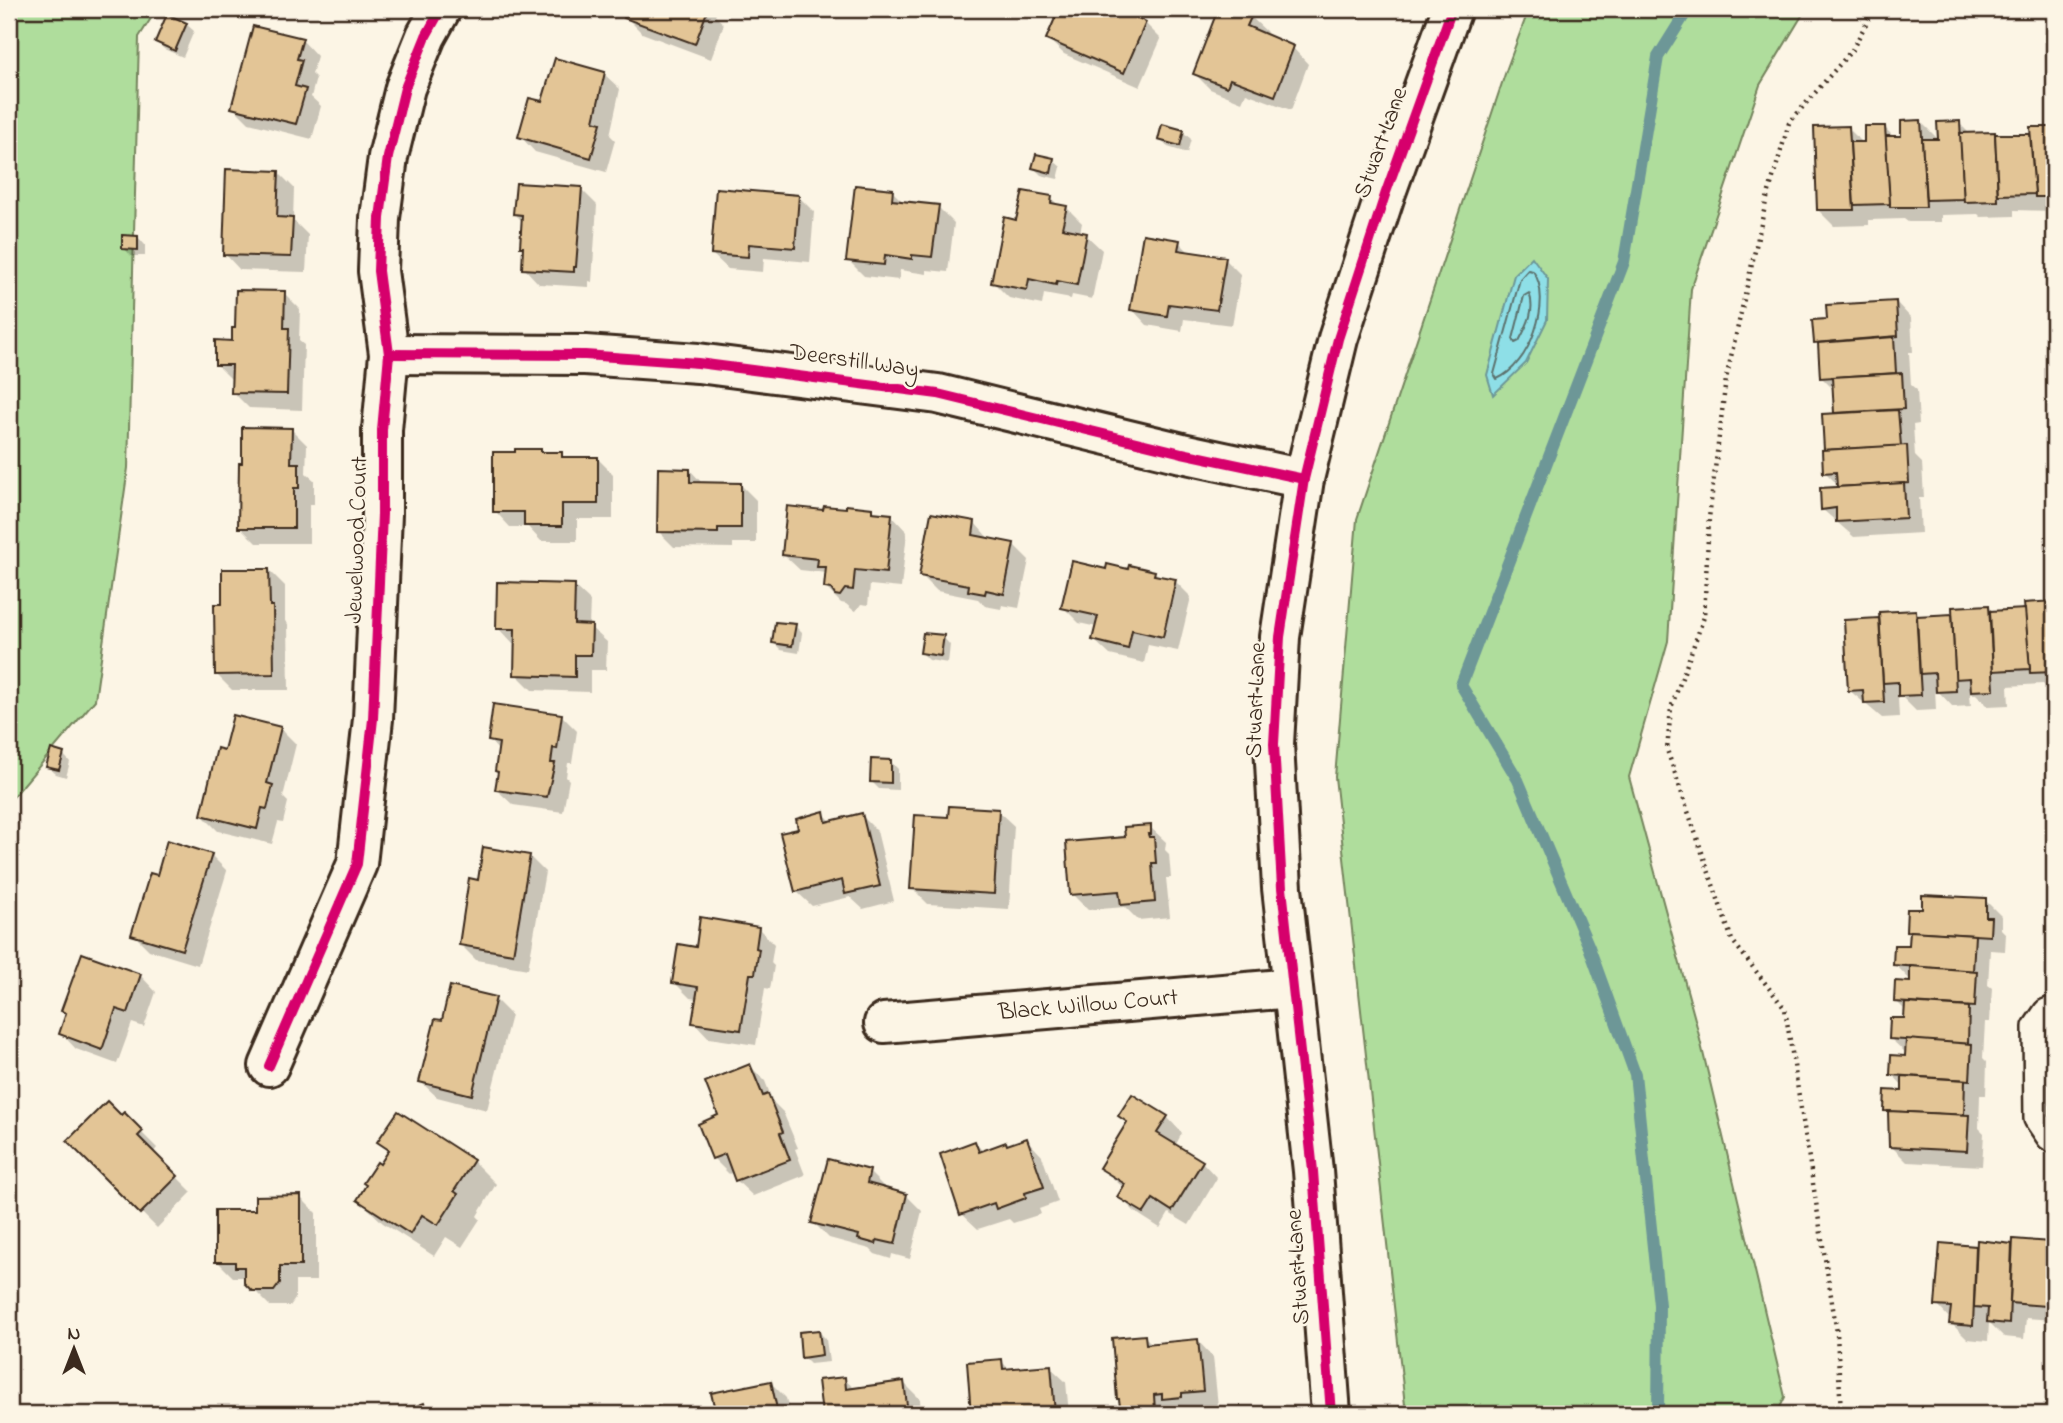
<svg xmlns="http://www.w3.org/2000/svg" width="2063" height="1423" font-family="'Indie Flower',sans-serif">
	<rect width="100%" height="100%" fill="#fcf5e5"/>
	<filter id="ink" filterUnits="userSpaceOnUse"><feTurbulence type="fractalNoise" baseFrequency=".0143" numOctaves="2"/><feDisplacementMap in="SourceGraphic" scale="14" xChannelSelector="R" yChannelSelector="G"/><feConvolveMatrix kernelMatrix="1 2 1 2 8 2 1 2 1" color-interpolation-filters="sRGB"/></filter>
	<g filter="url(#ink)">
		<!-- green -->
		<g fill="#afdd9c" stroke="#75845d" stroke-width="2">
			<polygon points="9,9 157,9 139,37 128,468 95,700 9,802"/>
			<polygon points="1529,9 1806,9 1760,85 1691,289 1668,641 1629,777 1696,1023 1785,1397 1777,1414 1406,1414 1335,777 1357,519 1507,68"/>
		</g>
		<!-- water -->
		<polygon fill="#8edfe7" stroke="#6d9797" stroke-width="2" points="1532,257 1548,279 1547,320 1526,363 1493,395 1487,375 1514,275"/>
		<!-- shadow -->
		<g fill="#0003">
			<polygon points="629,9 718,9 715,16 724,24 711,59 642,33 626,17"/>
			<polygon points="1061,9 1121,9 1120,11 1145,23 1161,39 1140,87 1064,54 1048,39"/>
			<polygon points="1220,9 1230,9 1251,17 1267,32 1265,36 1293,48 1308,64 1291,110 1246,93 1242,102 1210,89 1195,74"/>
			<polygon points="186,24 194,31 183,57 164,49 157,42"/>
			<polygon points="302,40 317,56 312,74 316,78 311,97 321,106 312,139 249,123 233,107"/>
			<polygon points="604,74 620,89 610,135 615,140 606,172 535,152 520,136 543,103"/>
			<polygon points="1921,122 1940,141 1959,123 1970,134 1997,136 2032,135 2032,129 2054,128 2054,211 2014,210 2014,216 1981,217 1978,214 1941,215 1941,222 1908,222 1904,219 1869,220 1869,225 1834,226 1818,210 1848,128 1866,146 1885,128 1895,138 1903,138"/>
			<polygon points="1183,132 1191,139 1187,153 1168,147 1160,140"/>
			<polygon points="1053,160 1061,167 1058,179 1041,175 1034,168"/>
			<polygon points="278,172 294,188 293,220 308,235 306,272 240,270 225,254"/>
			<polygon points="581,189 597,205 592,282 589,281 589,287 539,284 524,268 524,223 515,214"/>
			<polygon points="892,191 904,203 938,207 954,223 948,272 927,270 927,274 900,270 899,280 864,276 848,260"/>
			<polygon points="798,196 814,212 810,262 764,258 763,272 728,269 712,254"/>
			<polygon points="1051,198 1059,206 1066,207 1082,223 1080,233 1086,235 1102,250 1092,299 1072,295 1071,299 1044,294 1042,305 1009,298 993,282"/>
			<polygon points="138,237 145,245 145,256 131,256 124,248"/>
			<polygon points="1179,242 1190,253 1225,259 1241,275 1232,325 1184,319 1182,331 1147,325 1132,309"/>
			<polygon points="284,293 300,309 299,341 304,345 302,410 249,408 233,392 232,380 216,364"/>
			<polygon points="1896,302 1911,318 1913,352 1909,352 1911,385 1917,390 1919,424 1913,425 1915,456 1922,463 1924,498 1919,498 1921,533 1854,537 1822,509 1839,489 1839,486 1825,472 1836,415 1834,390 1821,377 1820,346 1816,342 1829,321"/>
			<polygon points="291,429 307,445 306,473 314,480 314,504 309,504 309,543 256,543 240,527"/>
			<polygon points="540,451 543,454 561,454 566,458 597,458 613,474 613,519 577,519 577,541 541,541 528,527 510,527 495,511"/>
			<polygon points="690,470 703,484 740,484 756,500 756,543 733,543 733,548 674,547 658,531"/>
			<polygon points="871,509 877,515 892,516 907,532 901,588 870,585 868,605 861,604 856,611 853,610 846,604 841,603 825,587 827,573 800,570 784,555 825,512"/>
			<polygon points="975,523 990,540 1013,544 1029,560 1019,608 1002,605 1001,609 985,606 978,599 937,591 921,575"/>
			<polygon points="269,570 285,586 285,621 288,624 289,690 232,690 216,674 224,606"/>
			<polygon points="1107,571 1154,572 1160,577 1175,581 1191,597 1178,651 1148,645 1144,663 1110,655 1094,640 1097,627 1079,623 1063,607"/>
			<polygon points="574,586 590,601 589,626 607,642 606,670 590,670 590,692 532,690 516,674 517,644 513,644 498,628"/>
			<polygon points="2054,603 2054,688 2048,688 2043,684 2008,686 2009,705 1988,706 1976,694 1970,694 1971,706 1953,707 1935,688 1936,710 1916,711 1903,698 1898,698 1899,717 1882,718 1849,690 1846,621 1881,620 1915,612 1920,617 1954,615 1988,607 1994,612 2027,611 2026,605"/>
			<polygon points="795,626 802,633 799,653 781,650 774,643"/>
			<polygon points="943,637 950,645 948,663 929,660 922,653"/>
			<polygon points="561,715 577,731 572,763 568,763 566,777 569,780 563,812 513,805 497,790 499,751 490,741"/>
			<polygon points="280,728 296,744 283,797 288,802 283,823 278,822 272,844 218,831 202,815 226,752"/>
			<polygon points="63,754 70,762 66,777 56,774 48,767"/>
			<polygon points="891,762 898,769 898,790 879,789 872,782"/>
			<polygon points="998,811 1014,826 1009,909 928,904 912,888 950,819"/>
			<polygon points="823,813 832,822 861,815 877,831 894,901 863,909 850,897 812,906 796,891 800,830"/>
			<polygon points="1150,827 1166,842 1165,850 1169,854 1171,878 1166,878 1170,917 1138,920 1125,907 1088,910 1072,894"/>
			<polygon points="211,855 227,871 198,965 149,950 133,934 158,877"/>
			<polygon points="529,856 545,872 528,969 476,960 461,945 479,882"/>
			<polygon points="1985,900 2001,916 2001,929 2006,934 2005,951 1990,950 1988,985 1992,988 1990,1022 1985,1022 1983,1058 1987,1062 1986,1095 1980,1095 1979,1128 1984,1133 1982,1166 1907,1162 1891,1146 1890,1114 1886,1111 1903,1093 1903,1086 1892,1074 1907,1058 1907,1054 1890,1038 1905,1020 1906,1011 1896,1001 1914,984 1895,964 1911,947 1911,934 1907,930 1923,911"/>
			<polygon points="758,928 774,944 771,963 774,966 770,989 765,988 756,1045 709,1038 694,1022 697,999 690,998 674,982 697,949"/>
			<polygon points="83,955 141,976 156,992 144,1027 132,1023 117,1064 76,1049 61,1033 67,1015 63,1011"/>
			<polygon points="495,999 511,1015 487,1110 437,1097 421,1082 443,1022"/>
			<polygon points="750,1066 765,1081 773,1102 783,1112 798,1148 795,1149 805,1175 753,1196 737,1181 733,1172 729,1174 713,1158"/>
			<polygon points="124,1115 157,1148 153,1153 192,1192 157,1228 69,1141"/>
			<polygon points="1120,1116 1167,1117 1182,1133 1175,1146 1202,1162 1217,1178 1189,1225 1169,1213 1160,1228 1135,1212 1119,1196 1124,1188 1101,1168 1128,1124"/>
			<polygon points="1027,1140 1042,1156 1058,1202 1039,1209 1041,1214 1013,1223 1009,1219 978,1229 962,1214 975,1143 984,1152"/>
			<polygon points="379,1142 473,1161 496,1184 477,1216 480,1219 462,1247 446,1237 434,1256 383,1223 359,1200 389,1152"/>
			<polygon points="869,1172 885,1188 885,1190 907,1196 922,1211 910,1259 892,1254 891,1259 875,1254 870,1249 829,1238 813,1222"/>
			<polygon points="300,1197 316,1213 316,1281 295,1281 295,1299 290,1306 270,1306 246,1282 246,1277 233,1277 217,1261"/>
			<polygon points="1978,1242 2014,1246 2049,1244 2054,1248 2054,1320 2026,1318 2024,1339 2004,1337 1989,1322 1988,1341 1967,1339 1951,1323 1951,1320 1937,1305 1942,1245 1978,1248"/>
			<polygon points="819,1332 826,1339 829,1362 810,1364 803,1357"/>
			<polygon points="1145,1337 1153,1345 1198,1341 1213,1357 1218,1406 1197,1408 1197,1412 1180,1414 1176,1409 1169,1410 1169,1414 1123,1414"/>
			<polygon points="1001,1361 1010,1370 1050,1367 1066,1382 1069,1414 973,1414 968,1364"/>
			<polygon points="844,1379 855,1389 904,1383 920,1399 921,1414 824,1414 820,1382"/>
			<polygon points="771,1383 786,1398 790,1414 717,1414 713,1395"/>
		</g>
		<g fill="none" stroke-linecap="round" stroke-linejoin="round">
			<!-- shore -->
			<g stroke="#5c726e" stroke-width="2">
				<path d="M1528 270 1533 271C1554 300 1529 366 1497 379L1494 374 1520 279Z"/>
				<path d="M1529 293C1536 310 1527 326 1519 341L1515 343 1513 339 1524 296Z"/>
			</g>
			<!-- stream -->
			<polyline stroke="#6d9797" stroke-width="12" points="1658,1414 1659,1305 1635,1074 1589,947 1518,780 1461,685 1624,262 1658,57 1688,9"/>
		</g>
		<!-- building -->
		<g fill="#e3c596" stroke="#3b2a1e" stroke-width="2">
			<polygon points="627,9 708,9 695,44 624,18"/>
			<polygon points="1059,9 1121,9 1146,22 1124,73 1046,39"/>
			<polygon points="1218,9 1235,9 1252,15 1247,26 1294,46 1275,96 1230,79 1227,87 1193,74"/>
			<polygon points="167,14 187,23 175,51 155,42"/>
			<polygon points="253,26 303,38 297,59 302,60 295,86 306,89 296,124 231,108"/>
			<polygon points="555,58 605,72 594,121 601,123 591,158 518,137 529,98 542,101"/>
			<polygon points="1921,120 1926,207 1890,207 1885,136 1901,136 1901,121"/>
			<polygon points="1960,121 1964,199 1926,200 1922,139 1938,139 1937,122"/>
			<polygon points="1162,124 1184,130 1180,146 1158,140"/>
			<polygon points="1849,126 1854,210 1817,210 1814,127"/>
			<polygon points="1864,126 1885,126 1890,204 1854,205 1850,142 1864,142"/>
			<polygon points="2030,127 2054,127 2054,197 2035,197"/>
			<polygon points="1995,132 1998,201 1964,202 1960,133"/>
			<polygon points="1995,134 2030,134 2035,194 1998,195"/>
			<polygon points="1036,154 1054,158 1051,173 1032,168"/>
			<polygon points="226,169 279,171 277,217 293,218 291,257 223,255"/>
			<polygon points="516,183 582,187 576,267 574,267 574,272 522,269 523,247 520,247 522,215 513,214"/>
			<polygon points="855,185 893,189 892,200 939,205 932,257 912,255 912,259 885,255 884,265 846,261"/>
			<polygon points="716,188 799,195 795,248 749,244 748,257 711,254"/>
			<polygon points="1023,191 1052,196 1051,203 1067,206 1062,228 1087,233 1077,285 1057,281 1056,285 1029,279 1027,290 991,283 1004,217 1016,220"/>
			<polygon points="1143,234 1180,240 1178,250 1226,257 1217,310 1169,304 1167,316 1130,310"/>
			<polygon points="122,235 138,236 138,250 122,249"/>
			<polygon points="236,290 285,291 284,328 289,328 287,394 231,393 232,365 215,365 215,340 232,341 232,328 235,328"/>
			<polygon points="1896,301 1898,336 1814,343 1812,320 1827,319 1826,305"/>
			<polygon points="1894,337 1896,373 1820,378 1818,343"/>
			<polygon points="1902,373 1904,409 1834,413 1832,377"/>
			<polygon points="1898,410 1901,446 1824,450 1822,414"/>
			<polygon points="242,427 292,428 291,463 299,463 299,488 294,488 294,528 238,528 239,463 242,463"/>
			<polygon points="1907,445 1909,483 1837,487 1836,472 1823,473 1822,450"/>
			<polygon points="515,449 541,449 541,452 562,452 562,457 598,457 598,504 562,504 562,526 524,526 524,512 493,512 493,452 515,452"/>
			<polygon points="658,468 690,469 690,482 741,483 741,528 718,528 718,533 657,532"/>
			<polygon points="1904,483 1906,518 1836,522 1836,508 1821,510 1820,488"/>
			<polygon points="846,505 872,508 872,512 892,514 886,573 855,570 853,590 845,589 840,596 835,595 831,589 824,588 826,567 817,567 818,559 782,555 787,506 823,510 824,506 846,508"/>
			<polygon points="931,513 975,521 973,535 1014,543 1004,594 986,590 985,594 968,591 969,585 919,576"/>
			<polygon points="1072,561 1106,569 1107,564 1128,569 1129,565 1155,571 1154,575 1176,579 1163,637 1132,630 1128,649 1092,640 1098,616 1061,608"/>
			<polygon points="222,569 269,569 270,606 273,606 274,674 215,675 214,604 222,604"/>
			<polygon points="497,582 575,584 574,624 592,625 591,655 575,655 575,677 514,675 515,629 496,629"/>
			<polygon points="2054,601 2054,672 2030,673 2024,603"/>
			<polygon points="1989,605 1994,690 1971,691 1970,678 1955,679 1952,607"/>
			<polygon points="2025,609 2030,669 1993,671 1990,611"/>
			<polygon points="1916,610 1921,695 1898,696 1898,682 1883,683 1879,612"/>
			<polygon points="1952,614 1956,691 1936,692 1935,673 1920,674 1917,616"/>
			<polygon points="1879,618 1884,702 1864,703 1863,690 1848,691 1844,620"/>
			<polygon points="775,622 796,624 792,646 772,643"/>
			<polygon points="923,633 944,635 941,656 920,653"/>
			<polygon points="493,704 562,714 557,749 553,748 551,763 555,763 547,797 495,790 498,772 495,771 499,743 488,741"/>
			<polygon points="233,715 281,727 267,783 273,785 267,809 262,808 257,829 201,815 217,748 224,750"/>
			<polygon points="51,749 64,753 59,770 46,767"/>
			<polygon points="871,759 891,760 891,783 870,782"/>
			<polygon points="949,806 999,809 994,894 910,889 915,815 948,817"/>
			<polygon points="824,811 826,822 862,813 880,886 845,894 842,880 795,892 780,833 798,829 796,819"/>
			<polygon points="1151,825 1151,834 1148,834 1149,837 1154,837 1156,863 1152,863 1155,902 1121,905 1119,891 1070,895 1066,842 1125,837 1124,827"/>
			<polygon points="167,840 212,854 182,950 131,935 150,873 157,875"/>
			<polygon points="483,847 530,855 513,954 459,945 469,878 478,880"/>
			<polygon points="1922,895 1986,898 1986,917 1991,917 1990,936 1906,931 1907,909 1922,909"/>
			<polygon points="700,917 759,927 756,948 759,949 755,974 750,974 741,1030 692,1023 698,987 672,983 678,944 696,947"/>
			<polygon points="1910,931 1975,935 1973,971 1893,965 1894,945 1909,945"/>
			<polygon points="82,953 141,974 128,1013 116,1009 102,1050 59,1034 66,1013 61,1011"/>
			<polygon points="1910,966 1977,971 1975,1007 1894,1002 1895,981 1910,982"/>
			<polygon points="450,986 496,997 472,1095 419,1082 435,1019 442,1020"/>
			<polygon points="1905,1003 1969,1007 1968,1044 1889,1039 1890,1018 1904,1018"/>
			<polygon points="1906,1039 1972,1044 1970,1080 1890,1075 1891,1055 1905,1056"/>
			<polygon points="750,1064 763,1096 768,1094 783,1132 780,1133 790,1160 735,1181 725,1154 712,1159 698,1124 718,1115 705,1082"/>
			<polygon points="1902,1076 1965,1080 1964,1115 1884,1111 1885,1090 1902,1091"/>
			<polygon points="1132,1094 1168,1116 1157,1133 1203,1161 1172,1211 1153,1199 1144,1213 1117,1197 1125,1184 1099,1168 1127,1122 1118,1116"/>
			<polygon points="107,1101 121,1115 124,1112 143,1131 138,1136 178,1176 140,1214 67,1141"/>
			<polygon points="398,1111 474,1160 454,1191 458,1194 438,1225 422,1215 410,1234 357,1200 366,1185 363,1183 377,1162 380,1164 389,1150 377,1142"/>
			<polygon points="1888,1111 1969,1115 1967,1151 1889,1147"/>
			<polygon points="1027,1138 1044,1187 1025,1193 1026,1198 996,1209 994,1203 960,1215 940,1154 975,1141 979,1152 1006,1142 1007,1145"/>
			<polygon points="828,1159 870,1170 867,1183 907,1194 895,1244 877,1240 876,1244 858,1239 859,1235 811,1223"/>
			<polygon points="301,1195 301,1266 280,1266 280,1283 274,1291 252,1291 244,1283 244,1267 235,1267 235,1262 215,1262 215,1210 255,1210 255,1196"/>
			<polygon points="2013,1239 2050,1242 2046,1306 2010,1303"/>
			<polygon points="1977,1240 2012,1244 2009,1324 1987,1322 1988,1308 1974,1307"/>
			<polygon points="1940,1243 1976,1246 1973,1326 1949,1324 1951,1307 1935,1306"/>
			<polygon points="2050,1246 2054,1246 2054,1311 2045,1310"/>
			<polygon points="819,1330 822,1355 801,1358 799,1332"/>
			<polygon points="1145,1335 1146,1344 1198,1339 1203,1391 1182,1393 1182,1397 1162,1399 1162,1394 1154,1395 1155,1411 1121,1414 1119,1399 1117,1399 1112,1338"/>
			<polygon points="1002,1359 1003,1369 1051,1365 1055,1414 971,1414 967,1362"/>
			<polygon points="845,1377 846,1389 904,1381 908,1414 822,1414 818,1380"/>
			<polygon points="771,1381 778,1414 716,1414 711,1393"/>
			<polygon points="424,1403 428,1414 404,1414 403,1411"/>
			<polygon points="658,1407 660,1414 628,1413"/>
		</g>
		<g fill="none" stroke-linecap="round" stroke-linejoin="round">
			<defs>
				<polyline id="lane" points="2054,1008 2046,1011 2035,1027 2036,1119 2049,1138 2054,1141"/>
				<g id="street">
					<polyline points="389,354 585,355 698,363 938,394 1182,453 1304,479"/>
					<path id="s1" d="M884 1023 1292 988"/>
					<polyline points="269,1066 357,864 373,719 382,514 382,430 389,354 378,271 380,218 388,157 405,88 426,36 441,9"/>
				</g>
				<polyline id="secondary" points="1331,1414 1313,1171 1282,888 1274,744 1280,637 1304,479 1338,339 1385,195 1452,9"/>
			</defs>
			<!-- lane casing -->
			<use href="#lane" stroke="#3b2a1e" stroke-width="28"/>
			<!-- street casing -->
			<use href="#street" stroke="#3b2a1e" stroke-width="44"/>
			<!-- secondary casing -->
			<use href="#secondary" stroke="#3b2a1e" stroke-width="44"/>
			<!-- path -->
			<polyline stroke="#3b2a1e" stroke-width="4.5" stroke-dasharray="2 5" stroke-linecap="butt" points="1841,1414 1837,1333 1785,1009 1732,940 1667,750 1671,708 1704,617 1709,518 1726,379 1766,202 1789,123 1852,50 1874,9"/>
			<!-- lane -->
			<use href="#lane" stroke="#fcf5e5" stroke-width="23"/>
			<!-- street -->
			<use href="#street" stroke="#fcf5e5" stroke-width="38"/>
			<!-- secondary -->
			<use href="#secondary" stroke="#fcf5e5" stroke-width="38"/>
			<defs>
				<g id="cycleway">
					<polyline points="389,354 585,355 698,363 938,394 1182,453 1304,479"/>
					<polyline points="269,1066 357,864 373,719 382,514 382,430 389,354 378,271 380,218 388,157 405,88 426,36 441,9"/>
					<polyline points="1331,1414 1313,1171 1282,888 1274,744 1280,637 1304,479 1338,339 1385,195 1452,9"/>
				</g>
			</defs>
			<!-- cycleway casing -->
			<use href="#cycleway" stroke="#fcf5e5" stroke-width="15"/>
			<!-- cycleway -->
			<use href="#cycleway" stroke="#d6006c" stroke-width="10"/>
		</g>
	</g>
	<g text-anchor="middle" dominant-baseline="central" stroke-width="5" stroke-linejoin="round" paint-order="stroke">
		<!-- street labels -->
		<g font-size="24" fill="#3b2a1e" stroke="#fcf5e5">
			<text transform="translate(1382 143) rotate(-70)">Stuart Lane</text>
			<text transform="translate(854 362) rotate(8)">Deerstill Way</text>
			<text transform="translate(358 540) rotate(-88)">Jewelwood Court</text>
			<text transform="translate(1257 700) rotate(-88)">Stuart Lane</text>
			<text stroke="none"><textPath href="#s1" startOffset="205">Black Willow Court</textPath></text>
			<text transform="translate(1299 1267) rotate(-94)">Stuart Lane</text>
		</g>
	</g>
	<!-- margin -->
	<rect width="2063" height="1423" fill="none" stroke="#fcf5e5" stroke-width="35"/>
	<rect x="18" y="18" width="2028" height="1388" fill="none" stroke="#3b2a1e" stroke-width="2.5" filter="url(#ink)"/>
	<!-- north arrow -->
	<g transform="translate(74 1349)" stroke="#fcf5e5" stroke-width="5" paint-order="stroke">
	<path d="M0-5L12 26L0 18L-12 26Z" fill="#3b2a1e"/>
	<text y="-10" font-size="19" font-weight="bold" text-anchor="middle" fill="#3b2a1e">N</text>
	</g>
</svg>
